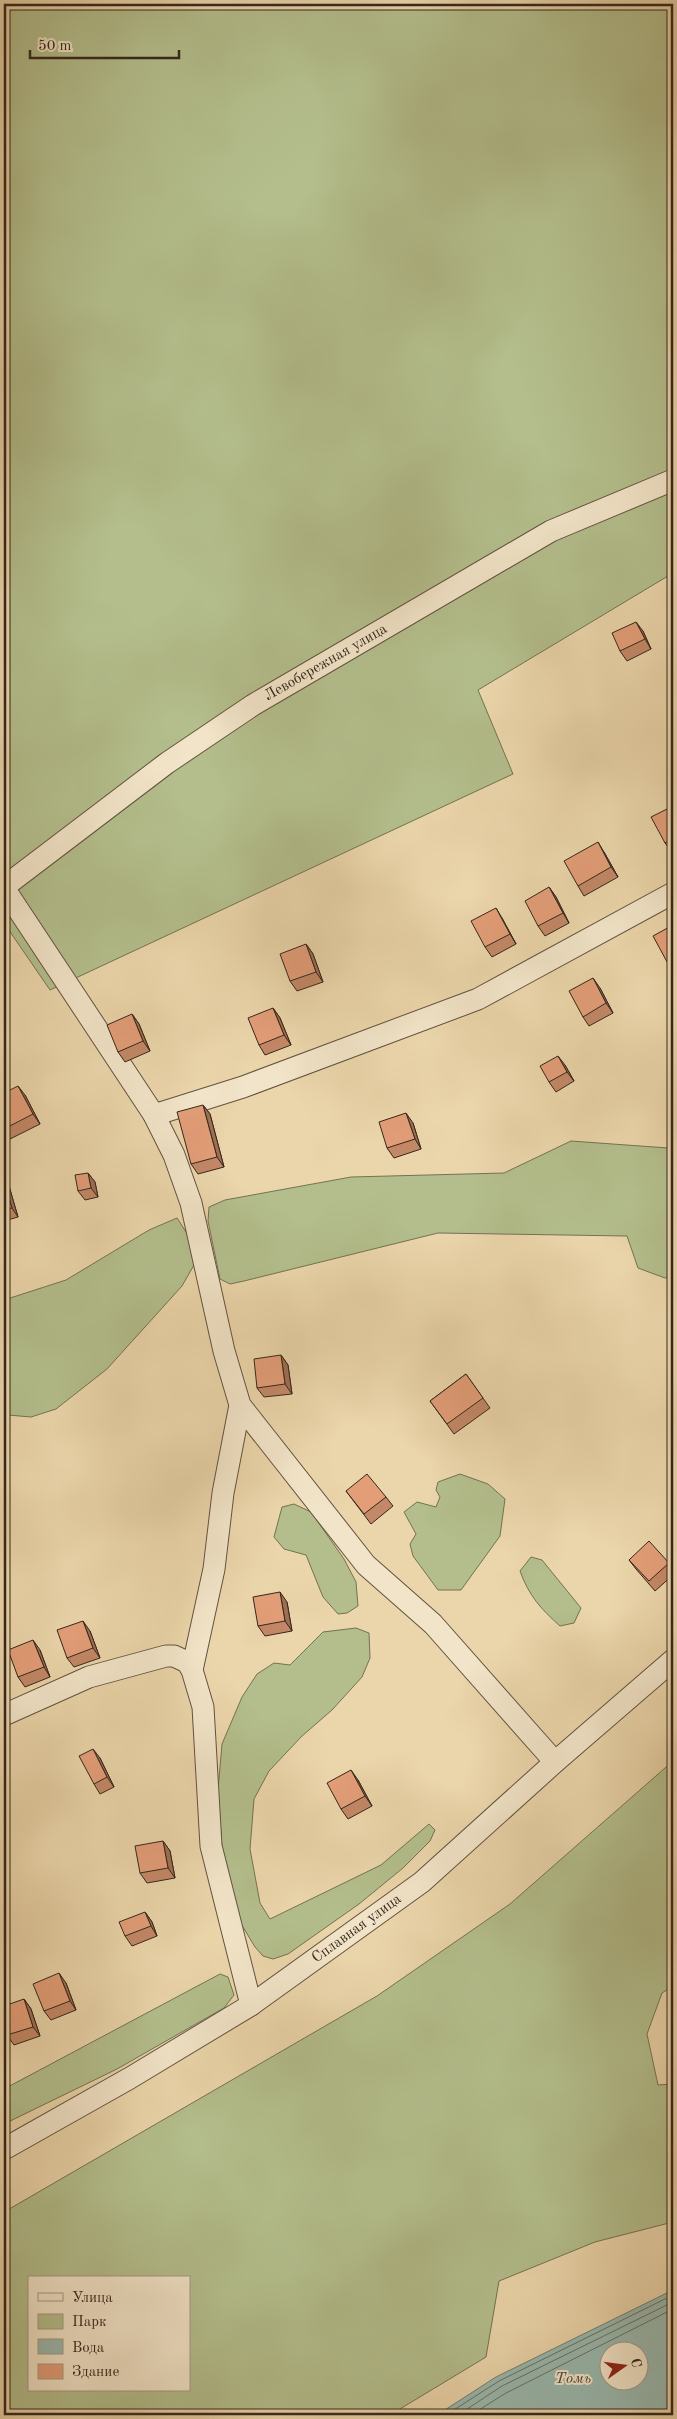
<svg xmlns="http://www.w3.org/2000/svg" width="677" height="2419" font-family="'Old Standard TT',serif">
	<rect width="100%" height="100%" fill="#ebd5aa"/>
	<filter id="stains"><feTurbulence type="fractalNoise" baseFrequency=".004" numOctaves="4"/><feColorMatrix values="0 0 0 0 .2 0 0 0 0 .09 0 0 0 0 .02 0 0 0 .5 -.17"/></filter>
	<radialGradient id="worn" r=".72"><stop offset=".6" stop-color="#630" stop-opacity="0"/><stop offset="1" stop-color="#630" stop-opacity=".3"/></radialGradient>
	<!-- green -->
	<g fill="#b3be8c" stroke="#747254" fill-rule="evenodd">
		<polygon points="4,4 673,4 673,573 478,690 513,774 50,990 4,923"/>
		<polygon points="571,1141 668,1148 673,1147 673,1277 665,1278 638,1268 627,1236 438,1233 244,1281 230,1284 220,1279 208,1221 209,1207 225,1200 351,1177 504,1173"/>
		<polygon points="177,1218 188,1235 194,1265 182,1286 107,1369 56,1409 31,1417 8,1415 4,1393 4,1300 66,1280 149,1230"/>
		<polygon points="460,1474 488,1484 505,1499 500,1536 461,1590 438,1590 413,1556 410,1544 416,1534 404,1512 417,1502 436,1507 440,1497 436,1490 438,1482"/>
		<polygon points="294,1504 311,1512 344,1559 356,1582 358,1606 347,1613 338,1614 323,1597 306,1555 284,1549 274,1537 282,1507"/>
		<path d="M531 1557 542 1560 581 1608 574 1623 560 1626C541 1609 529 1596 520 1571Z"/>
		<polygon points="356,1628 369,1633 370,1658 362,1677 332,1710 302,1736 269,1771 254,1799 250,1849 260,1903 270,1919 381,1865 429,1824 435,1830 430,1841 403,1868 359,1904 288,1954 273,1959 263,1956 255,1947 240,1922 222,1848 218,1790 222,1744 242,1697 257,1674 274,1663 290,1665 323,1632"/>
		<path d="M673 1761V1986L662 1993 647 2034 658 2085 673 2084V2222L595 2242 499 2281 486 2357 390 2415H4V2212L377 1996 510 1904ZM29 2278H189V2390H29Z"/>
		<polygon points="220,1974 228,1977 234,1995 224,2008 117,2069 4,2124 4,2089"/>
	</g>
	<!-- water -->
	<path fill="#99b8ae" stroke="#717e74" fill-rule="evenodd" d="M673 2290V2415H437L496 2377ZM610 2352H640V2382H610Z"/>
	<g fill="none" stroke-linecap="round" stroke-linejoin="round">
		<!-- shore -->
		<g stroke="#667066" stroke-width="1">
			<polyline points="446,2415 499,2381 673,2295"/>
			<polyline points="458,2415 502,2386 673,2302"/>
			<polyline points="471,2415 506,2393 673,2309"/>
		</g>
		<defs>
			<g id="street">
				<polyline points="4,887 167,763 253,705 551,531 673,480"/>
				<polyline points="4,888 154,1115 174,1155 191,1203 224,1351 240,1405 366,1565 433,1624 555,1762"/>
				<polyline points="154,1115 243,1087 478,999 673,893"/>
				<polyline points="192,1670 214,1569 223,1493 240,1405"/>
				<polyline points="4,1715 89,1677 166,1656 174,1656 187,1662 192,1670 203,1707 211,1846 251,2005"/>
				<polyline points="4,2149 130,2078 251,2005 422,1882 555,1762 673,1660"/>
			</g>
		</defs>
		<!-- street casing -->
		<use href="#street" stroke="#625240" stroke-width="23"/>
		<!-- street -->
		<use href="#street" stroke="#f2e4c8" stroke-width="21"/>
	</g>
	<!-- wall -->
	<g fill="#c38867" stroke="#34271d">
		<polygon points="643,631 651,649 627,661 620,651"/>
		<polygon points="673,806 673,852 672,852 665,843"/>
		<polygon points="604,852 618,877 584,896 578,886"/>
		<polygon points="549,887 556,897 569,923 545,936 538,926"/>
		<polygon points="502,918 516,944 492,957 485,947"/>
		<polygon points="306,944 313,954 323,982 297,991 290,981"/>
		<polygon points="600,988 613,1013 589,1026 583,1017"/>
		<polygon points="273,1008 280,1018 291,1045 265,1055 259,1045"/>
		<polygon points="132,1014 139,1024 150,1051 125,1062 118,1052"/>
		<polygon points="565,1065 574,1081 556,1092 549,1082"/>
		<polygon points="4,1093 25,1095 40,1124 10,1139 4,1131"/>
		<polygon points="203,1105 210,1114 224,1167 198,1174 191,1164"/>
		<polygon points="413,1123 421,1149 394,1158 387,1148"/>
		<polygon points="88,1173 95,1182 98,1197 85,1200 78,1191"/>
		<polygon points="4,1178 9,1186 18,1217 4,1221"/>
		<polygon points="281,1355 288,1365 292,1394 264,1397 257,1388"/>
		<polygon points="466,1374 490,1408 454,1434 430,1401"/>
		<polygon points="346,1491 386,1497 393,1506 371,1524"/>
		<polygon points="629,1560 669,1563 673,1569 673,1575 655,1591 636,1569"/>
		<polygon points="287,1602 292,1631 265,1636 258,1626"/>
		<polygon points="90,1631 100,1658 74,1667 67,1658"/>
		<polygon points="40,1650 50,1677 25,1687 18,1677"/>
		<polygon points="100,1758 114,1787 100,1794 94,1784"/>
		<polygon points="358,1780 372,1806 348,1819 341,1809"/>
		<polygon points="163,1841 170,1851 175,1878 147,1883 140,1873"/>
		<polygon points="145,1912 152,1922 157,1936 132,1946 125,1936"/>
		<polygon points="66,1983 76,2010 51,2020 44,2011"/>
		<polygon points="24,1999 31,2009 40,2036 14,2045 7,2035"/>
	</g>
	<!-- shaded-wall -->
	<g fill="#9f6f54" stroke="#34271d">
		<polygon points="636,622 643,631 651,649 645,639"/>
		<polygon points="598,842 604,852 618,877 611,867"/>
		<polygon points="549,887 556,897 569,923 563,913"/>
		<polygon points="496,908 502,918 516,944 510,934"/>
		<polygon points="306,944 313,954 323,982 316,972"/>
		<polygon points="593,978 600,988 613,1013 606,1003"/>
		<polygon points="273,1008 280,1018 291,1045 284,1035"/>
		<polygon points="132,1014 139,1024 150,1051 143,1041"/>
		<polygon points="558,1056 565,1065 574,1081 567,1072"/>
		<polygon points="18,1086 25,1095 40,1124 33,1114"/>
		<polygon points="203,1105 210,1114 224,1167 217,1157"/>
		<polygon points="406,1113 413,1123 421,1149 415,1139"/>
		<polygon points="88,1173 95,1182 98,1197 91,1188"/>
		<polygon points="4,1178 9,1186 18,1217 12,1208 4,1181"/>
		<polygon points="281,1355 288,1365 292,1394 285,1384"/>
		<polygon points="280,1592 287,1602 292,1631 285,1621"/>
		<polygon points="83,1621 90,1631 100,1658 93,1648"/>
		<polygon points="33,1640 40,1650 50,1677 44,1667"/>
		<polygon points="93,1749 100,1758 114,1787 107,1777"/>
		<polygon points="351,1770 358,1780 372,1806 365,1796"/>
		<polygon points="163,1841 170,1851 175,1878 168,1868"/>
		<polygon points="145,1912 152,1922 157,1936 151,1926"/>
		<polygon points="59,1973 66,1983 76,2010 70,2001"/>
		<polygon points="24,1999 31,2009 40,2036 33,2027"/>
	</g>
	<!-- building -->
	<g fill="#e39e78" stroke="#34271d">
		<polygon points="636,622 645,639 620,651 612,633"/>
		<polygon points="673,806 673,838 665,843 651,817"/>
		<polygon points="598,842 611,867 578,886 564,861"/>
		<polygon points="549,887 563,913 538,926 525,901"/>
		<polygon points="496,908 510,934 485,947 471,921"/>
		<polygon points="673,925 673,970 672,971 653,936"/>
		<polygon points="306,944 316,972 290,981 280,954"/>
		<polygon points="593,978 606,1003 583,1017 569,991"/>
		<polygon points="273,1008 284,1035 259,1045 248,1018"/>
		<polygon points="132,1014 143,1041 118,1052 107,1025"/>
		<polygon points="558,1056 567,1072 549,1082 540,1066"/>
		<polygon points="18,1086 33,1114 4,1129 4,1093"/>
		<polygon points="203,1105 217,1157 191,1164 177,1112"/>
		<polygon points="406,1113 415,1139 387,1148 379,1122"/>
		<polygon points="88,1173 91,1188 78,1191 75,1175"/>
		<polygon points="4,1181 12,1208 4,1210"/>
		<polygon points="281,1355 285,1384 257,1388 254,1359"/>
		<polygon points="466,1374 483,1398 447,1424 430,1401"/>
		<polygon points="367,1474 386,1497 364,1514 346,1491"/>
		<polygon points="649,1541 669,1563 649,1581 629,1560"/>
		<polygon points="280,1592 285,1621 258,1626 253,1597"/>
		<polygon points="83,1621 93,1648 67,1658 57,1630"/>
		<polygon points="33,1640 44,1667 18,1677 8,1650"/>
		<polygon points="93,1749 107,1777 94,1784 79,1756"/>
		<polygon points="351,1770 365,1796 341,1809 327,1783"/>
		<polygon points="163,1841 168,1868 140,1873 135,1846"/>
		<polygon points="145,1912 151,1926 125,1936 119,1922"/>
		<polygon points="59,1973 70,2001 44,2011 33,1984"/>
		<polygon points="24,1999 33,2027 7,2035 4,2025 4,2006"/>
	</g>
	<g text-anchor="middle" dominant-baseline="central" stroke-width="4" stroke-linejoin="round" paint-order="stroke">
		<!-- street labels -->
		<g font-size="15" fill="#34271d" stroke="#f2e4c8">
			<text transform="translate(326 663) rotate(-30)">Левобережная улица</text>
			<text transform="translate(357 1929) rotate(-36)">Сплавная улица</text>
		</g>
		<!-- water labels -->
		<g font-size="16" font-style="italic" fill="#4d4b41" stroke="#f2e4c8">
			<text x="573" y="2379">Томь</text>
		</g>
	</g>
	<!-- margin -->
	<rect width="677" height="2419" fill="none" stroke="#ebd5aa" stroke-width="20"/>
	<rect x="5" y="5" width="667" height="2409" fill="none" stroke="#34271d" stroke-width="2.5"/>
	<rect x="10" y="10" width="657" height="2399" fill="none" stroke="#34271d"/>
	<!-- legend -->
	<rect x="28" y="2276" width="162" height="115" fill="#f2e4c8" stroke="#a69884"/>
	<rect x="38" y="2293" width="25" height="8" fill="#f2e4c8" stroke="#a69884"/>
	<text x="72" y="2302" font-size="15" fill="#34271d">Улица</text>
	<rect x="38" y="2314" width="25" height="15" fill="#b3be8c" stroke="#a69884"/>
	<text x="72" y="2326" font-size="15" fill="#34271d">Парк</text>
	<rect x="38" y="2339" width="25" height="15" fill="#99b8ae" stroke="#a69884"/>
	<text x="72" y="2352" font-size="15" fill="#34271d">Вода</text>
	<rect x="38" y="2364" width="25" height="15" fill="#e39e78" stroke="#a69884"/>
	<text x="72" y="2376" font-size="15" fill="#34271d">Здание</text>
	<!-- north arrow -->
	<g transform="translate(624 2366) rotate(76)"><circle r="24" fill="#f2e4c8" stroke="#a69884"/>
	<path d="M0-4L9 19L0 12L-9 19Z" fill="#8f2418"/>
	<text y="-8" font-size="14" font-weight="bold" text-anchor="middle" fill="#34271d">С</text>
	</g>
	<!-- scale -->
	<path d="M30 50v8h149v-8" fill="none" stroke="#34271d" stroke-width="2.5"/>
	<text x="38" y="50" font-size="15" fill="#34271d" stroke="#f2e4c8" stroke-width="4" paint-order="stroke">50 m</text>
	<rect width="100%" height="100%" filter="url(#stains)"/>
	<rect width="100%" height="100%" fill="url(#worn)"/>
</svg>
